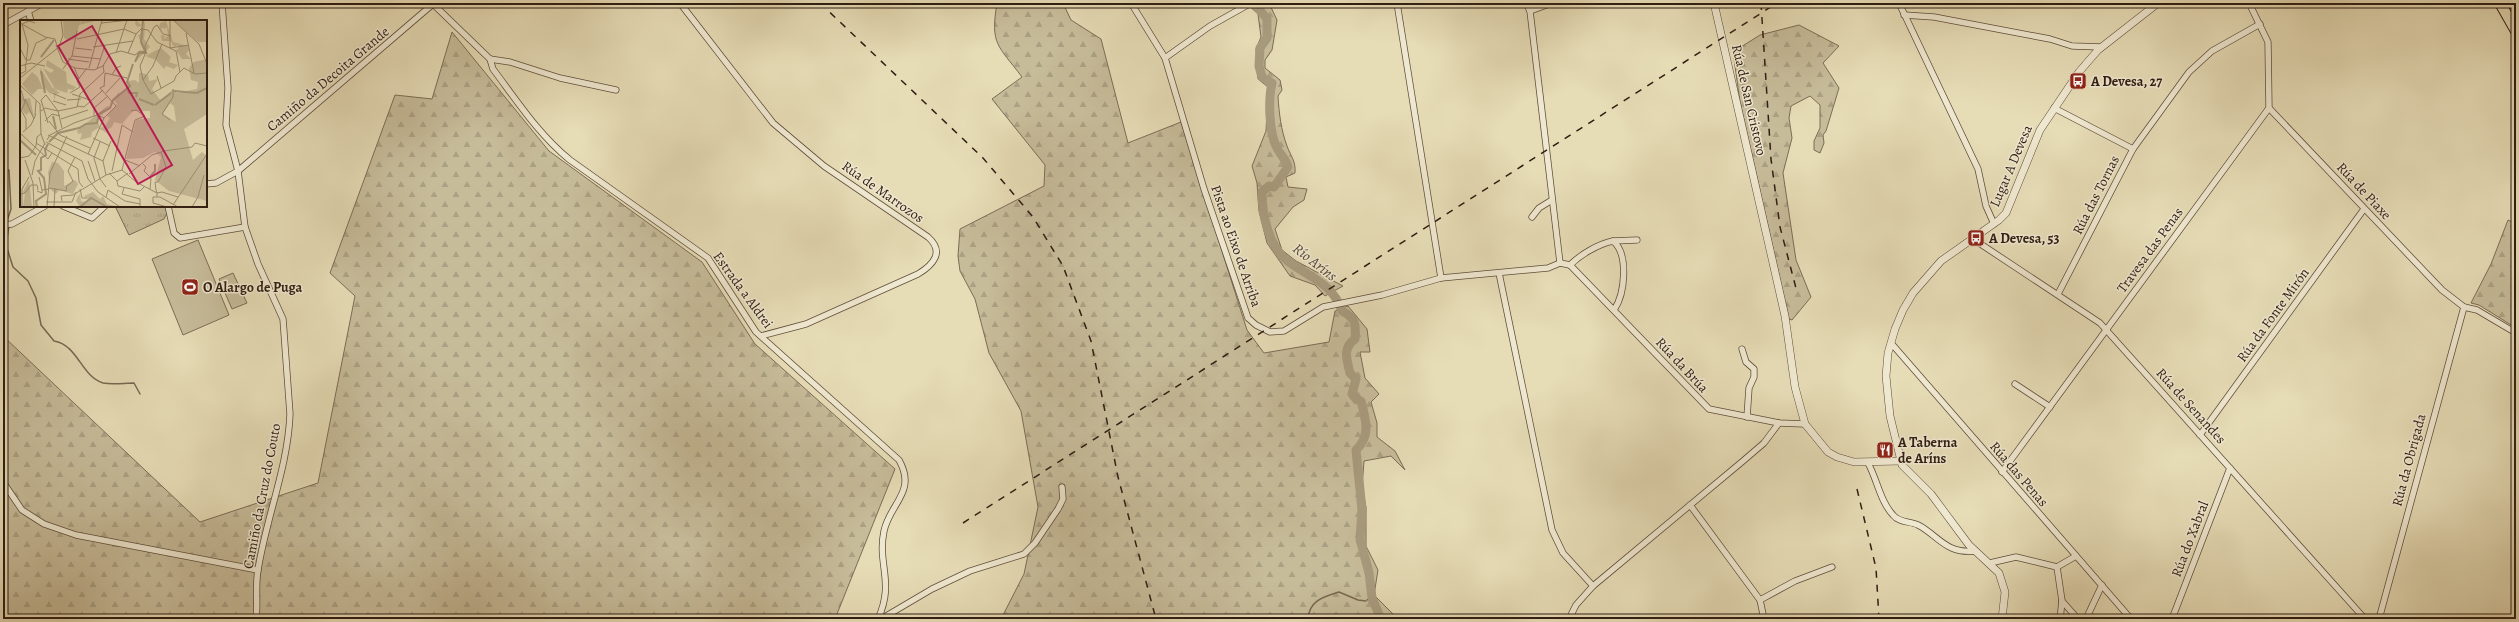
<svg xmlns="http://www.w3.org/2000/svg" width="2519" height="622" font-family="Alegreya,serif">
	<defs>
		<pattern id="forest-firs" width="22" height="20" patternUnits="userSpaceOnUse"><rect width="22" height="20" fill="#c7bc9a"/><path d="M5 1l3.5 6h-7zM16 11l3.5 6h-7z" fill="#aba184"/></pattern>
		<pattern id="park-tufts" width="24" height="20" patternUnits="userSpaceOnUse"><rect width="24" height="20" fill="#c7bc9a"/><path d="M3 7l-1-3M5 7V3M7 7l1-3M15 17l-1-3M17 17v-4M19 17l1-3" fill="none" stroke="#aba184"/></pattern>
	</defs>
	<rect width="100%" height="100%" fill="#e6dcb6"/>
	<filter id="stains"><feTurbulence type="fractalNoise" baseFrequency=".005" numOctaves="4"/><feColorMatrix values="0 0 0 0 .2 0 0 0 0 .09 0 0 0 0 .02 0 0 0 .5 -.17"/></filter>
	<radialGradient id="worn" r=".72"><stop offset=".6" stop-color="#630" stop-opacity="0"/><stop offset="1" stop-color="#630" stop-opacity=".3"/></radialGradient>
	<!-- grass -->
	<g fill="#c7bc9a" stroke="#7c6c56">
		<polygon points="198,240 229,315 183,335 152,259"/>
		<polygon points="233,273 247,303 232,309 219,279"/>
	</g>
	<!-- forest -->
	<g fill="url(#forest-firs)" stroke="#7c6c56">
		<path d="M997 3H1063L1071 20 1101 39 1128 143 1181 122 1247 330 1264 353 1329 342 1335 311 1348 306 1367 329 1370 352H1360L1365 378 1379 394 1371 402 1377 423V437L1395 451 1405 470 1391 456 1364 461 1362 487 1366 507V546L1378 570 1374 595 1398 619H1001L1024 574 1038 507 1021 411 989 353 975 299 960 271 958 256 960 229 1044 186 1045 165 992 99 1022 77C998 45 990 45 997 3Z"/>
		<path d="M1246 3H1269L1277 20 1272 50 1265 60V68L1280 80 1282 90 1278 96C1279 113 1281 130 1287 146 1291 157 1296 161 1295 173L1286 177 1288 187 1307 189 1304 200 1293 207 1275 229 1282 250 1296 261 1343 286 1325 296 1315 285 1290 276 1267 243 1259 211 1257 183 1252 166 1266 131 1268 87 1258 79 1256 49 1261 37 1258 14Z"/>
		<polygon points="1799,25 1839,46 1823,63 1839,88 1826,131 1823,135 1824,143 1820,153 1814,150 1814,141 1820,128 1820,105 1810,96 1791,106 1789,118 1792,138 1783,173 1796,260 1811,297 1792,320 1789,319 1740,102 1733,52 1760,35"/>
		<polygon points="452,32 549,151 702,262 755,344 895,469 835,619 3,619 3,336 200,522 318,483 355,296 330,273 395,95 432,99"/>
		<polygon points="2508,220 2516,224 2516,328 2479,305 2471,303 2491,264"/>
	</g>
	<!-- park -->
	<polygon fill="url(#park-tufts)" stroke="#7c6c56" points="115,206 165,206 167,213 164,219 129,235"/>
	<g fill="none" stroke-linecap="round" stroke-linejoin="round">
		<!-- stream -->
		<g stroke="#786953" stroke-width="1.5">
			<polyline points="3,170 9,170 11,209 7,221"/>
			<path d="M9 226 6 245 13 267 28 281 36 298 41 325 54 341C78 345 81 376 103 383 112 385 125 383 134 383L140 394"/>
			<polyline points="1367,600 1372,598"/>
			<path d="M1308 619C1309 600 1324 597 1339 592L1358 600 1366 601"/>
		</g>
		<!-- river -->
		<path stroke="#a89b7e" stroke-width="9" d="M1254 3 1267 19V38L1260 48 1259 66 1262 77 1272 83C1268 100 1269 133 1277 148 1281 156 1286 159 1288 167L1274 187 1269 186 1262 192C1262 215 1269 248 1289 262 1311 278 1333 284 1342 311 1356 318 1356 325 1355 339 1342 348 1347 360 1350 373L1356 379 1352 394 1357 400 1361 401C1366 420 1371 436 1356 450L1362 510 1360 539 1369 573 1372 598 1381 619"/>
		<defs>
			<g id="minor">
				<path d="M222 3 228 88 226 125 238 171 245 227 258 264 283 319 290 414C288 467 266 518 258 570 255 586 258 603 256 619"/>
				<path d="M432 3 490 59 493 69C517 101 539 135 570 160L708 258 756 332 899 460C917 492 890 503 884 531 877 565 895 582 878 619"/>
				<path d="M680 3 773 123 824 166 928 237C945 252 933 265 918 274L806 324 761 336"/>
				<polyline points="1131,3 1165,58 1204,189 1248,318 1256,325 1270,332 1284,331 1323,307 1382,295 1441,278 1548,268 1560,263 1570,265"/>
				<polyline points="1397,3 1441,278"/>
				<polyline points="1526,3 1530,11 1560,263"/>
				<polyline points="1899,3 1978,169 1986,206 1994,224"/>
				<polyline points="2249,3 2268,42 2269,108 2442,290 2464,307 2477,310 2516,333"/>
				<polyline points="28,11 31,21"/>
				<polyline points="1530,11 1552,3"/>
				<polyline points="1904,15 1934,17 2050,39 2072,46 2102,47"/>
				<polyline points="3,25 43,3"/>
				<polyline points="1165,58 1210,26 1251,3"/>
				<polyline points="490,59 510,62 560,78 616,90"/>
				<polyline points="2054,108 2133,149"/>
				<polyline points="206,184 216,183 238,171 433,4"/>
				<polyline points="63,206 92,218 105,206"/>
				<polyline points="168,206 174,233 180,238 245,227"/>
				<polyline points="1532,217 1539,208 1552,200"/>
				<polyline points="3,225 12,224 45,206"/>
				<polyline points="1973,239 2100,323 2365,619"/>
				<polyline points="1613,241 1637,240"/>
				<polyline points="1570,265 1709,409 1779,423 1805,424"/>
				<path d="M1570 265C1580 255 1598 244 1613 241 1629 254 1625 294 1614 310"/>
				<polyline points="1499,273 1552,530 1563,553 1593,586"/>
				<polyline points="2058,294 2133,149 2189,72 2212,51 2260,24"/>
				<polyline points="1891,343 2131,619"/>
				<polyline points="1742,349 1746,362 1754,369 1754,377 1749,388 1747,417"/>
				<polyline points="2015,384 2050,407"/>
				<polyline points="2200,435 2364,209"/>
				<path d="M1868 463C1877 479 1880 501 1893 515 1899 523 1910 521 1918 525 1938 535 1945 554 1975 551"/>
				<polyline points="2002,472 2269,108"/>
				<polyline points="3,482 22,510 44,524 76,535 258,570"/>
				<polyline points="1690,505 1760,600 1764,619"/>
				<polyline points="1990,563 2016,557 2057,567 2076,556"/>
				<polyline points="2057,567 2062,601 2060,619"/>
				<polyline points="1760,600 1795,581 1832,567"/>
				<polyline points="2062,601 2078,619"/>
				<polyline points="881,619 932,589 970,571 1024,554 1035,543 1058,509 1063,499 1062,487"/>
				<polyline points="1569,619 1576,605 1593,586 1743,461 1764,443 1779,423"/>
				<polyline points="2086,619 2102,585"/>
				<polyline points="2172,619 2230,468"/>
				<polyline points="2379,619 2464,307"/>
			</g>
			<g id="tertiary">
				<polyline points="1714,3 1785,316 1795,387 1805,424 1828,452 1837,457 1854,462 1901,461"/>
				<polyline points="2002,619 2005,592 1999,573 1969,545 1931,494 1902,465 1890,416 1886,376 1888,353 1895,329 1903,310 1913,293 1941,261 1999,220 2006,213 2040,130 2079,72 2098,50 2158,3"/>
			</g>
			<g id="motorway">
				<polyline points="2500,3 2516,31"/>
				<polyline points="2514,3 2516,6"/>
			</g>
		</defs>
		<!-- minor casing -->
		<use href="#minor" stroke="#5e4d3b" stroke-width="7"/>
		<!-- tertiary casing -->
		<use href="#tertiary" stroke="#5e4d3b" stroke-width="8"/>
		<!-- motorway casing -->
		<use href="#motorway" stroke="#301d12" stroke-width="12"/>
		<!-- minor -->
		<use href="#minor" stroke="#efe8d0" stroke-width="5.5"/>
		<!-- tertiary -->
		<use href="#tertiary" stroke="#efe8d0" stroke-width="7"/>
		<!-- motorway -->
		<use href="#motorway" stroke="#e6dcb6" stroke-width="10"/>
		<!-- rail -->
		<g stroke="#301d12" stroke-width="1.5" stroke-dasharray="7 7" stroke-linecap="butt">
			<polyline points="820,3 983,158 1033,217 1063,266 1091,341 1118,477 1156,619"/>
			<polyline points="1761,3 1771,159 1780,227 1797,292"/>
			<polyline points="1857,489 1876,568 1879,619"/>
			<polyline points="963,523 1777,3"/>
		</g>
	</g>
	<!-- icons -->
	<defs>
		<symbol id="bus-square" viewBox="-11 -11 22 22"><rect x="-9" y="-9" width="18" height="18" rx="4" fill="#8f2418" stroke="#efe8d0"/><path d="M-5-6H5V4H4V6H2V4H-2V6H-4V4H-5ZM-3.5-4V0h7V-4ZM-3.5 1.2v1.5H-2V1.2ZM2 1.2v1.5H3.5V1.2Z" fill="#fff"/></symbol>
		<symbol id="stadium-square" viewBox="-11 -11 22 22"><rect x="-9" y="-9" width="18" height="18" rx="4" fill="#8f2418" stroke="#efe8d0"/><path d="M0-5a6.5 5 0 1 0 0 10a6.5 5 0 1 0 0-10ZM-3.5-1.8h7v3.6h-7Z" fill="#fff"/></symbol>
		<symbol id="restaurant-square" viewBox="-11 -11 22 22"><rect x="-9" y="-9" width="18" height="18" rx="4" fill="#8f2418" stroke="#efe8d0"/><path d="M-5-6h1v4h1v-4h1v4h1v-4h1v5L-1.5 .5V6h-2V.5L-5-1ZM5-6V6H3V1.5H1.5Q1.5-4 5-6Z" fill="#fff"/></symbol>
	</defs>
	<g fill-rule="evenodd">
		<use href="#bus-square" x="2068" y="71" width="20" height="20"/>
		<use href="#bus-square" x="1966" y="228" width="20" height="20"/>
		<use href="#stadium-square" x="180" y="277" width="20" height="20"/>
		<use href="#restaurant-square" x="1875" y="440" width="20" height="20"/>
	</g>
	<g text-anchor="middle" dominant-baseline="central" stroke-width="3" stroke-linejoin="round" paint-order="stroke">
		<!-- street labels -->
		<g font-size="14" fill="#301d12" stroke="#efe8d0">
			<text transform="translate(328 79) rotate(-40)">Camiño da Decoita Grande</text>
			<text transform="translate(1749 100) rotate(77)">Rúa de San Cristovo</text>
			<text transform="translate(2011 166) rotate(-67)">Lugar A Devesa</text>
			<text transform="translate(2364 191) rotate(47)">Rúa de Piaxe</text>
			<text transform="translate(883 192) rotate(35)">Rúa de Marrozos</text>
			<text transform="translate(2096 195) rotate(-63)">Rúa das Tornas</text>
			<text transform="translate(1236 246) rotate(71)">Pista ao Eixo de Arriba</text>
			<text transform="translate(2150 250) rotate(-54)">Travesa das Penas</text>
			<text transform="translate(743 290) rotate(54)">Estrada a Aldrei</text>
			<text transform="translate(2273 315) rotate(-54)">Rúa da Fonte Mirón</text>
			<text transform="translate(1682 365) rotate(47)">Rúa da Brúa</text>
			<text transform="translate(2191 406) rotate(48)">Rúa de Senandes</text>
			<text transform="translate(2409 460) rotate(-75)">Rúa da Obrigada</text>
			<text transform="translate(2019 474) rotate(49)">Rúa das Penas</text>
			<text transform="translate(262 496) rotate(-79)">Camiño da Cruz do Couto</text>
			<text transform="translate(2190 539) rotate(-69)">Rúa do Xabral</text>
		</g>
		<!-- poi labels -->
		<g font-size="14" font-weight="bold" fill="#301d12" stroke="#efe8d0" text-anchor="start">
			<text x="2091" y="81">A Devesa, 27</text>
			<text x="1989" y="238">A Devesa, 53</text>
			<text x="203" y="287">O Alargo de Puga</text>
			<text x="1898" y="442">A Taberna<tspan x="1898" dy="16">de Aríns</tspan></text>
		</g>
		<!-- water labels -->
		<g font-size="15" font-style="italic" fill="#5a4938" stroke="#efe8d0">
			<text transform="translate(1315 262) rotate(38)">Río Aríns</text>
		</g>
	</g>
	<!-- overview -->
	<g transform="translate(20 20)">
		<rect width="187" height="187" fill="#e6dcb6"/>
		<path d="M43 0H60V4L61 0 75 1 59 5 56 19 48 21 44 18ZM116 0 121 5 124 0 125 5 124 19 130 27 115 42 119 33 124 31 118 15 122 14 124 4 118 7 115 4ZM153 0H187V22H178ZM146 1 153 22 168 26 169 30 166 34 171 39H162L156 30 159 28 157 25 154 27 151 21H142L141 15 145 16 144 19 148 16 147 7 144 9 142 7V10L139 7 140 3ZM141 28 151 37 149 42 158 45 154 49 146 46 144 49 136 40 125 36ZM187 39V94L164 109 173 140 182 132 187 136V181L149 171 135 160 141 137 135 132 123 138 106 139 116 100 130 98V91H113L102 104 94 102 92 107 87 110V113L78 108 72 112 71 117 60 120 62 113 58 114 57 111 87 86 90 87 91 81V87L77 99 80 108 85 106 90 98 87 96 97 84 93 79 99 72 100 75 107 70 108 58 109 61 115 60 119 63V53H122L128 55 129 61 138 59 132 69 141 81 153 69 157 73 177 69 178 62 171 60 169 48 174 42ZM150 83 154 86 156 102 143 94ZM27 40 46 52 47 63 56 67 53 70 48 69 47 73 35 69 23 48 31 53 34 50 26 46ZM20 48 32 67 40 73 36 74 34 81V72L30 74 22 64ZM12 52 18 57 23 69H18L12 75 2 64ZM0 72 3 79 10 78 14 97 9 92 6 95 2 90ZM32 142 38 143 44 151V166L55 160 58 164 53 174 39 170 36 174 30 169 28 152ZM9 160 12 187H3L5 174 3 172ZM73 172 80 179 83 176 87 184 99 187H57L59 185 56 181 58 176 60 174 61 181 66 182 68 179 64 176Z" fill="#c7bc9a" fill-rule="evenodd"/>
		<path fill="none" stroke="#a89b7e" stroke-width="2" d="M21 37 34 20M115 42 119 33H126L121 22 123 0M21 51 25 73M108 70 109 73H117L116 77M154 71 177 73 187 68M119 79 134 85M135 85 151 73M33 96 36 109M0 120 16 135M29 122 38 113 59 108 66 104 77 103 79 94 90 88 93 80 110 66 107 62 113 44M130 157 135 151V144M17 187 16 181 26 174 24 158 18 151 21 150V138L26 135 25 130 28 124M60 187 71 178 87 187"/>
		<path fill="none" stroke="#9d9074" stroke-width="1" d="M153 0 179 24 187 44M0 3 25 17 35 19 37 26M81 3 110 0M166 13 174 53M57 19 104 9 116 14M36 25 43 42 55 48 74 50 83 46 90 34 101 31 115 35 120 31 126 32M73 27 113 21M0 28 6 40M55 28 72 30M150 28V0M150 28 169 25M126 32 120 46 123 60 131 74 154 61 156 56 164 48 175 54 187 53M126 32 125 26 134 7 137 5 143 14 151 16M96 33 107 0M108 33 116 14 121 9 128 10 137 22 156 31 160 52M52 36 81 39M48 39 69 42M6 40H10L16 23 27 18M6 44 8 25 2 4 9 1 15 3M0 46 11 43 25 46M54 47 59 59M69 48 82 0M43 49 52 36 57 11M77 49 85 25M85 53 107 58M0 54 6 51 5 44M92 55 96 48 101 46M137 56 141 68M0 58 39 27 43 15 41 0M123 60 133 46 142 24M0 65 20 84 21 114 25 125M84 67 85 53M1 70 5 83 1 90 6 99V109M32 73 46 79M50 73 60 67 57 61 67 48M86 73 100 58M52 74 70 80M5 79 14 99M47 80 61 79M33 81 46 85M57 86 64 87 83 70M21 91 25 88 38 91 57 87 60 74 84 52 83 45M111 91 116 90 125 96M15 95 16 81M74 96V88L88 76M41 99 68 90M150 100 142 94 153 77V69M25 101 32 94 40 96M29 101 40 115 70 128M28 103 21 80 26 75 38 91 42 108M3 112 11 105 16 94M0 113 28 139 32 133M28 115 83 141 86 155M73 118 90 126M27 120 30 115 54 103 77 95 84 98M26 122 62 141 68 159 78 172 100 187M16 123 58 149 59 162 63 167M141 132 146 147 138 162H135L136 170 137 173 142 172 158 177M68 134 84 98 96 86 80 68 84 66M0 138 9 136 16 126 17 117 21 114M74 138 80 159 86 167M74 138 80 122M5 140 13 163 14 187M105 140 120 146M68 141 75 161M83 141 91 121M123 144 126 147 124 151 131 158 130 169M102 150 115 100 125 96M92 151 102 105 113 112M89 153 97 161 98 166M109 154 132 135 144 131 172 127 175 123 187 126M12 155 15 141 25 123M86 155 102 150 116 162 137 173V177M19 157 22 170M97 161 108 153M98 166 120 171 125 166M29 168 47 171M104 168 102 174 120 179V187M60 169 62 178H67M47 170 46 167 53 161 48 151 55 137M17 171 22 173V170L29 169M1 174 5 173 11 165H17L18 170M86 177 88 170 105 181 120 184M42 181 41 176 53 175 86 155M26 182H52L56 172M153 185 187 134M2 187V169L9 157M27 187 30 153 47 116M34 187 35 168M147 187 133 183V177H140L158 187M172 187 178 177 184 155"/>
		<path fill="#c2185b" fill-opacity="0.15" stroke="#c2185b" stroke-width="2" d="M72 6 152 145 118 164 38 26Z"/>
		<rect width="187" height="187" fill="none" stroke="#301d12" stroke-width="2"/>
	</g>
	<!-- margin -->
	<rect width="2519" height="622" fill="none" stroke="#e6dcb6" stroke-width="16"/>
	<rect x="4" y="4" width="2511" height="614" fill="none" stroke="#301d12" stroke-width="2"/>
	<rect x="8" y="8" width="2503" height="606" fill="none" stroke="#301d12"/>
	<rect width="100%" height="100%" filter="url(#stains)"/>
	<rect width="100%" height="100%" fill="url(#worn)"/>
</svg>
